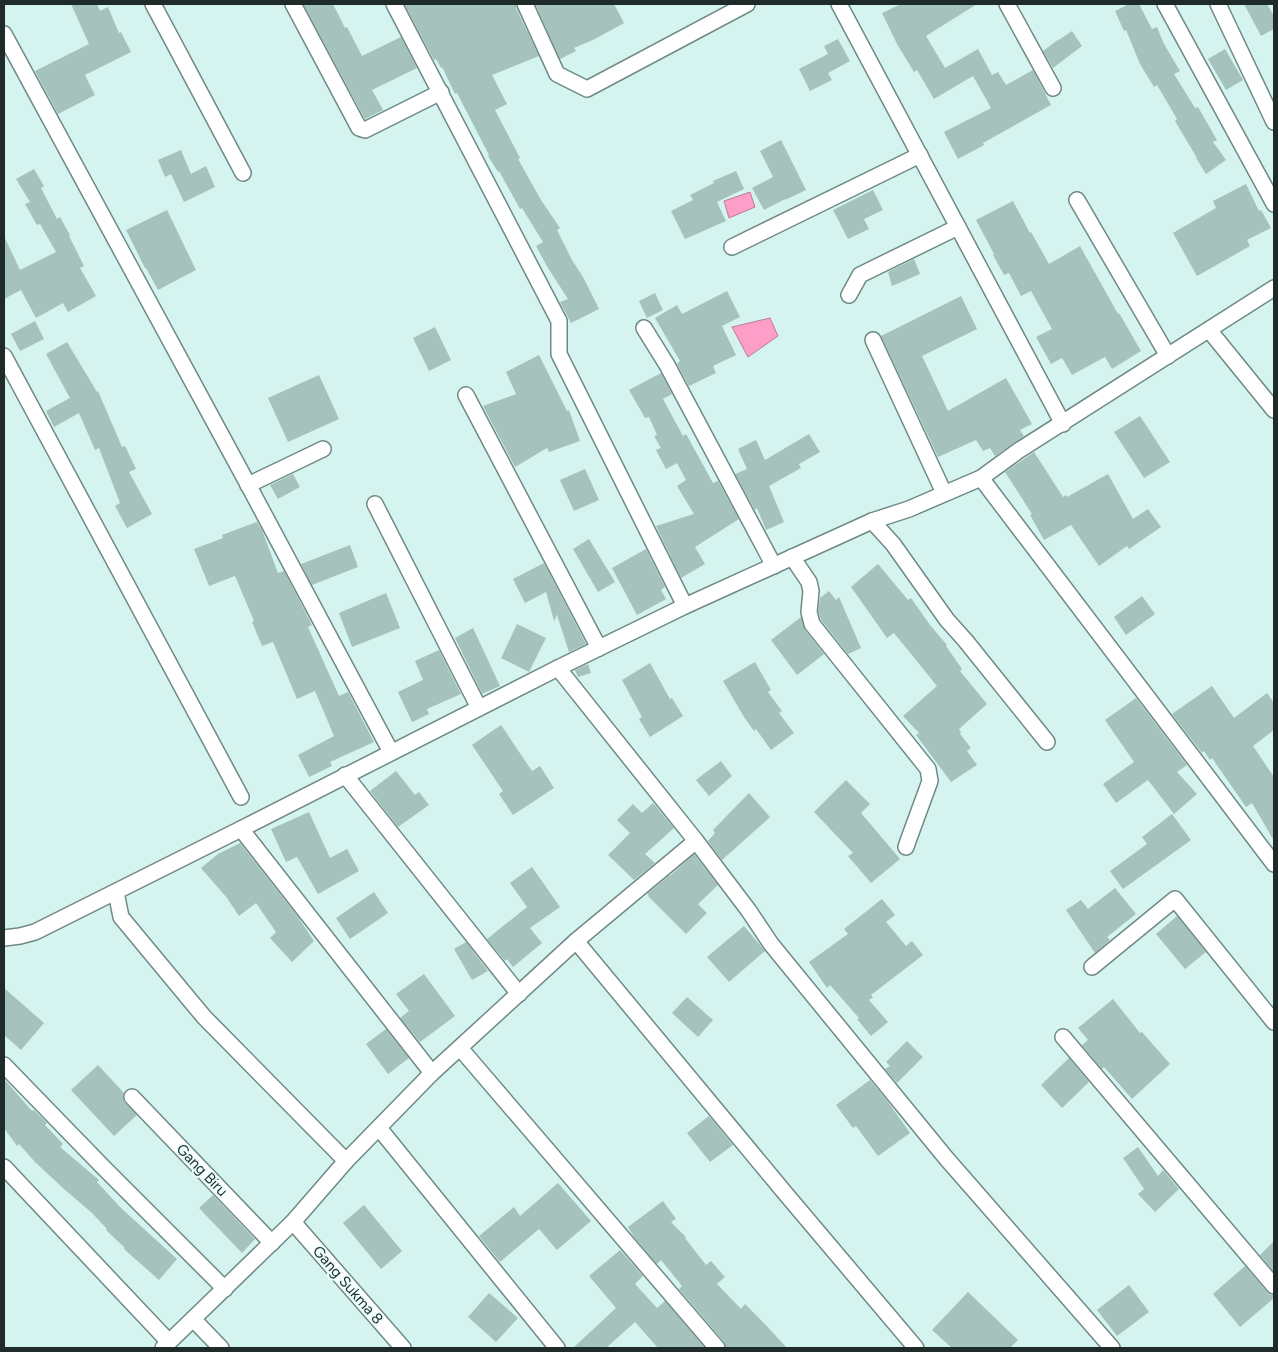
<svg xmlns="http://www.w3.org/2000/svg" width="1278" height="1352" font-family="Figtree,sans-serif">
	<rect width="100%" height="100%" fill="#d6f4ef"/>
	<!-- water -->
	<g fill="#fc9ec7" stroke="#ba7c98">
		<polygon points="750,192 755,207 729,218 724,201"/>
		<polygon points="770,318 778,336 748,357 732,327"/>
	</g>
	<!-- building -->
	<g fill="#a5c2bd">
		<polygon points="71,4 97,4 100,11 108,7 119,33 121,32 131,52 85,75 95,95 58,114 35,71 89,44"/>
		<polygon points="303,4 333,4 345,28 347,27 362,56 401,37 417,68 372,90 383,110 365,119"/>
		<polygon points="404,4 516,4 516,8 539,56 492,75 507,104 495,110 520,158 518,159 541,200 560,228 557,230 572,260 583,277 599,309 571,323 560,302 568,299 548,268 536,246 543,242 522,208 520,209 499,171 498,172 488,156 489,155 457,93 455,94 442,67 441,68 436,59 434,60"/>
		<polygon points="535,4 614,4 624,23 595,39 574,48 576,51 560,59"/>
		<polygon points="901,4 977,4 926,36 945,68 978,49 992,75 998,72 1006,85 1033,70 1051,105 983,143 984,145 958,159 944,132 991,108 973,76 934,99 917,70 914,72 897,44 882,13"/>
		<polygon points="1129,4 1139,4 1152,29 1157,27 1164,44 1180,71 1174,74 1195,108 1198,107 1217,140 1213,142 1226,160 1206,174 1196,158 1197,158 1175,121 1177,119 1157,85 1154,87 1140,64 1126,30 1124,31 1115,11"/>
		<polygon points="1244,4 1267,4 1274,16 1274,29 1261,36"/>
		<polygon points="1072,31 1082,46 1053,68 1043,51 1059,39 1059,40"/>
		<polygon points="838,39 850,61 828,73 832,80 810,91 799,69 828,54 824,46"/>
		<polygon points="1225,49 1243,80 1226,90 1208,59"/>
		<polygon points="781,140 806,190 785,200 785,199 764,210 752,188 773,177 760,151"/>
		<polygon points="181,150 191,174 206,166 215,187 184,202 171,174 165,177 158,160"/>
		<polygon points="34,169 44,186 41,188 57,219 60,217 70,235 69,236 84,266 80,268 96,296 68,312 63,303 36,318 21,290 4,299 4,236 20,270 56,252 40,224 37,225 25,204 30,202 16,179"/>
		<polygon points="736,171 744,189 717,202 726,221 685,239 671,211 693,200 690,195 714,183 713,181"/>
		<polygon points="1246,184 1259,211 1261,210 1271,228 1247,240 1250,246 1197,276 1173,233 1216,208 1213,201"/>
		<polygon points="873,190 883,210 864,219 869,229 848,239 833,210"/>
		<polygon points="1013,201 1030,233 1031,232 1049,264 1080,246 1118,314 1119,313 1141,351 1112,369 1105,357 1072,375 1062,358 1051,364 1036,337 1052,329 1031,291 1021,296 1009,273 1004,275 993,255 994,254 976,220"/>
		<polygon points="167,210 196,270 158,290 146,268 145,268 126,230"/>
		<polygon points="914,259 920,274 892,286 888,272"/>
		<polygon points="727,291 740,317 722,326 736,355 713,366 716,373 689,386 677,364 680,361 655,318 677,305 682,314"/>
		<polygon points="655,293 663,310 647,318 639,301"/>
		<polygon points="961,296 977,329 922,356 948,411 1006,378 1032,424 1020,430 1024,436 995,456 990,448 983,451 976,440 938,457 881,336"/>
		<polygon points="35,321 44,339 20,351 11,334"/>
		<polygon points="435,327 451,360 429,371 413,338"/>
		<polygon points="67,342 97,392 98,391 122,447 125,446 136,469 129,472 152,514 127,528 115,506 120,503 99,448 95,450 79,413 54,427 46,411 70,398 46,354"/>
		<polygon points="539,355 567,411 569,410 580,441 549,452 547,448 515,467 483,406 516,394 506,372"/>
		<polygon points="661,373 672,394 663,399 683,436 686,434 713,483 718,481 739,519 695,547 705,564 681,578 656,526 694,514 677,486 686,480 677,463 666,469 656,450 661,448 654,436 657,435 649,417 645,418 629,390"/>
		<polygon points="319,375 339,419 288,442 268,398"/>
		<polygon points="1140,416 1170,462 1144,478 1114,432"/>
		<polygon points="809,434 820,452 799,464 801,468 769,486 784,522 766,530 757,508 755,510 735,474 747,469 738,449 756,440 765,460"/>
		<polygon points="1034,452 1063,497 1066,495 1067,497 1108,474 1133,519 1148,509 1161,527 1129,549 1127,546 1099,566 1071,525 1044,540 1030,515 1032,514 1005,472"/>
		<polygon points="585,469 599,500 574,511 560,480"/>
		<polygon points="293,474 300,487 278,499 270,485"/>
		<polygon points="257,522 262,530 278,573 284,571 312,625 308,627 339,696 348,692 374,742 330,762 332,766 309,777 298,755 334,736 315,691 297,699 273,642 262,646 252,622 254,621 235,576 209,586 194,549 223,538 222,535"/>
		<polygon points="589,539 615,582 598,592 573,549"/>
		<polygon points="350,545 358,567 312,585 301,564"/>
		<polygon points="646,549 665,587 661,590 666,599 637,615 612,568"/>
		<polygon points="544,563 586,644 569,652 557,615 554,621 546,592 525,603 513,579"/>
		<polygon points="878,564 908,600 911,598 930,625 947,645 946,646 962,669 960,671 987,704 959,729 961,732 960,734 971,748 967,751 977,765 951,782 916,735 919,733 903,716 937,686 894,633 887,638 851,587"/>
		<polygon points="829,591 836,600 839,597 861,648 848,654 821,620 818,611 820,598"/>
		<polygon points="386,593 400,628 352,647 339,613"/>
		<polygon points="1142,596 1155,614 1126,635 1114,617"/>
		<polygon points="801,617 805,630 824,654 797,675 771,640"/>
		<polygon points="517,624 546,638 529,672 501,658"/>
		<polygon points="473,628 500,686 482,694 455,638"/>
		<polygon points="439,650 461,694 427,709 429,714 412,722 398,692 423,680 415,661"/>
		<polygon points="755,662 771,690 768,692 782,711 779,713 794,733 771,750 756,729 754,731 744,717 723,681"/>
		<polygon points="650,663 670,699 672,698 683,716 650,737 639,719 642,717 622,680"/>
		<polygon points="588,664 591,673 578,677 575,670"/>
		<polygon points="1212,686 1234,718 1267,693 1274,703 1274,730 1253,746 1274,777 1274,841 1252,803 1246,807 1212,758 1210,760 1204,751 1202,753 1172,714"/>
		<polygon points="1136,698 1187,765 1177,772 1197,794 1174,814 1148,780 1116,803 1103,784 1134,762 1105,720"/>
		<polygon points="501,725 532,771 540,766 554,788 513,815 499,794 503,791 472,745"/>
		<polygon points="721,761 732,776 709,796 696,780"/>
		<polygon points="396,771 415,795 419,792 429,805 398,827 370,791"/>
		<polygon points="846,780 870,804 861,813 900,859 871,883 848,856 853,853 814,812"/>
		<polygon points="749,793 770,817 722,860 708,841 715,833 713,830"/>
		<polygon points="653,803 674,828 645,854 655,863 634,880 608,855 630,833 617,820 633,804 642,813"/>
		<polygon points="309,812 330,858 347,849 359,871 318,894 297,857 286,862 271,829"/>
		<polygon points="1172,814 1191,840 1123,889 1110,871 1147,844 1142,837"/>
		<polygon points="240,843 298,917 314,941 292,962 270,938 276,932 256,903 239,916 227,898 201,868 218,854"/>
		<polygon points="694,854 718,885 698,904 707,913 686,934 648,896 649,895 647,894 670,875 670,876"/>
		<polygon points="532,867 560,907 530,928 542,943 513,967 507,959 505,961 487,939 527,907 510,883"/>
		<polygon points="1115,888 1136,914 1107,937 1110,940 1095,953 1066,910 1081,900 1088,909"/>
		<polygon points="374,892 388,913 350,939 336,918"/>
		<polygon points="882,899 895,915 886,922 906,946 912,941 923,955 871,995 873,997 869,1000 888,1022 871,1036 857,1019 859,1018 830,985 827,988 809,962 848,934 844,929"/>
		<polygon points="1177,916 1206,952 1185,969 1156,934"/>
		<polygon points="744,926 765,951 729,982 707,957"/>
		<polygon points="466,942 488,971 472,980 454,949"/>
		<polygon points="424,974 455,1016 420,1042 400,1018 409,1011 396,994"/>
		<polygon points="4,988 44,1023 21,1050 4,1035"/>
		<polygon points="687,997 713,1020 698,1037 672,1013"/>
		<polygon points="1113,999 1140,1033 1142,1032 1170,1064 1132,1099 1104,1067 1102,1069 1082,1045 1088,1040 1078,1028"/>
		<polygon points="386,1029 409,1058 388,1074 366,1044"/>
		<polygon points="907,1041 923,1057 897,1083 885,1069 890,1066 886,1062"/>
		<polygon points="1069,1058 1089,1082 1062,1108 1041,1085"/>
		<polygon points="98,1065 124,1093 123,1099 125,1103 137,1115 114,1136 71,1090"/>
		<polygon points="4,1079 32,1111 34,1110 47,1123 45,1125 63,1144 60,1147 99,1180 97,1182 121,1208 177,1259 159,1280 124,1249 125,1248 106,1230 107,1229 92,1213 64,1189 35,1162 19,1144 17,1146 4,1128"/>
		<polygon points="870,1080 888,1102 910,1133 878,1156 856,1126 853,1128 836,1105"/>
		<polygon points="709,1116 733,1145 710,1162 687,1133"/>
		<polygon points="1138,1147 1158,1176 1163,1170 1179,1189 1155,1212 1138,1194 1144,1189 1123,1158"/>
		<polygon points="558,1183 591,1221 557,1250 539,1229 500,1262 479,1236 514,1207 520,1216"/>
		<polygon points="213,1195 255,1239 242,1253 199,1208"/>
		<polygon points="663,1201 676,1219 671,1222 686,1237 685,1238 706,1265 711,1261 725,1277 717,1284 741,1309 745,1304 761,1320 787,1348 726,1348 724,1342 679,1289 682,1286 661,1260 657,1264 634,1237 628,1227"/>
		<polygon points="364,1205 402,1251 381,1269 343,1223"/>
		<polygon points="1274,1241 1274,1272 1260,1255"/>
		<polygon points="620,1250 643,1276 635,1284 657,1308 665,1301 705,1348 658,1348 635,1322 606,1348 573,1348 616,1308 589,1276"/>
		<polygon points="1245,1266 1267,1292 1270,1295 1274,1295 1274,1298 1240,1327 1213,1294"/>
		<polygon points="1129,1285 1149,1312 1117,1336 1097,1310"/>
		<polygon points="968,1292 1018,1340 1010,1348 952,1348 932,1330"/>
		<polygon points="489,1293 518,1318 496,1342 468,1317"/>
	</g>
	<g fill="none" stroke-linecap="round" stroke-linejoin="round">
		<defs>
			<g id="minor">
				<polyline points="153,4 243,173"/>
				<polyline points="293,4 359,128 365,130 441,92"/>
				<polyline points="394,4 559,321 559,354 685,606"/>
				<polyline points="525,4 557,74 587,89 747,4"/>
				<polyline points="839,4 1063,424"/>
				<polyline points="1007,4 1053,88"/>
				<polyline points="1165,4 1274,204"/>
				<polyline points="1218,4 1274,122"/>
				<polyline points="4,34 251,490 391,752"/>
				<polyline points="1077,200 1168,356"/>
				<polyline points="732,247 920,155"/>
				<polyline points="849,295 860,275 958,227"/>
				<polyline points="644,328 667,365 774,566"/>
				<polyline points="1209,330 1274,410"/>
				<polyline points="873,340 944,493"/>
				<polyline points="4,356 241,797"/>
				<polyline points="466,395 599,648"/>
				<polyline points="981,478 1274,864"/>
				<polyline points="248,485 323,449"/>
				<polyline points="375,504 479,708"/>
				<polyline points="872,521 893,544 947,620 965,640 1047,742"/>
				<polyline points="792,557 809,582 811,591 809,612 812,624 928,769 930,781 908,841 906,847"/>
				<polyline points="345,775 519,994"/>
				<polyline points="696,841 749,911 771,944 946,1158 1112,1348"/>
				<polyline points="116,892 121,917 204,1017 346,1161"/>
				<polyline points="4,938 20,936 35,932 241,829"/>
				<polyline points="576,941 785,1193 916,1348"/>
				<polyline points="1092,967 1175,899 1274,1022"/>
				<polyline points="1063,1037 1274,1286"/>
				<polyline points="460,1048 717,1348"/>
				<polyline points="4,1065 102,1166 225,1289"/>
				<polyline points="432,1073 241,829 558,668 685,606 872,521 909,509 981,478 1018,451 1274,288"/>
				<polyline points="132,1097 272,1243"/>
				<polyline points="379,1128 557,1348"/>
				<polyline points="4,1167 169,1342"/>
				<polyline points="293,1222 403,1348"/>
				<polyline points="193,1319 221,1348"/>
				<polyline points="163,1348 293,1222 346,1161 432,1073 576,941 696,841 558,668"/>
			</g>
		</defs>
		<!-- minor casing -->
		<use href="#minor" stroke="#6f8a86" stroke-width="18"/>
		<!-- minor -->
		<use href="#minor" stroke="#fff" stroke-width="15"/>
	</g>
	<g text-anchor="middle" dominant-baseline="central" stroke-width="4" stroke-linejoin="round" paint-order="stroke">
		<!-- street labels -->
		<g font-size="15" fill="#1f2b29" stroke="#edfffc">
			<text transform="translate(202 1170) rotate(46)">Gang Biru</text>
			<text transform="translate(348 1285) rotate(49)">Gang Sukma 8</text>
		</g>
	</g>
	<!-- border -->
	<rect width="1278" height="1352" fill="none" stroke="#1f2b29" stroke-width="10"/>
</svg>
